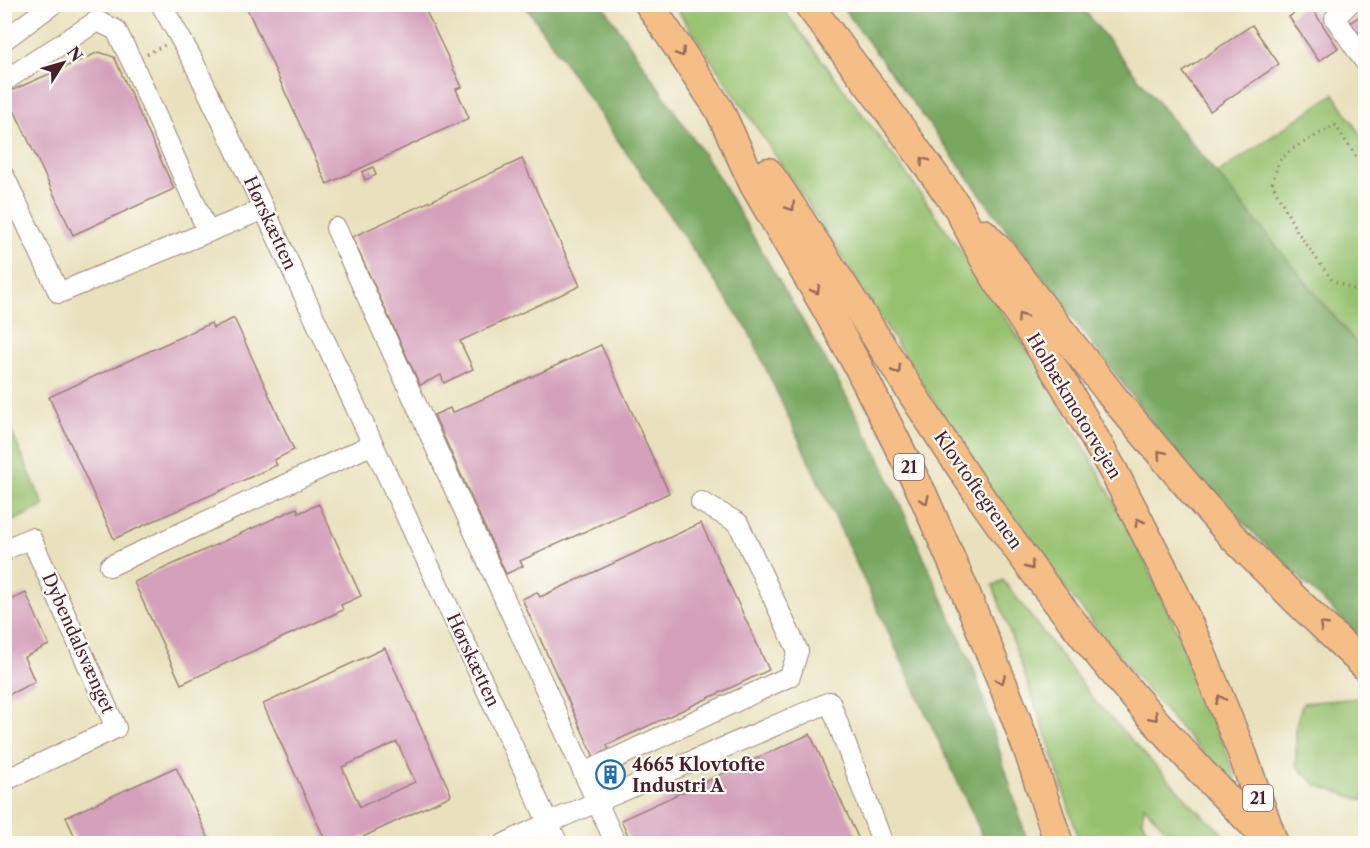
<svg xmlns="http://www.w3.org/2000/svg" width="1370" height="848" font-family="'Libre Caslon Text',serif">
	<rect width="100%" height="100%" fill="#fdfcf7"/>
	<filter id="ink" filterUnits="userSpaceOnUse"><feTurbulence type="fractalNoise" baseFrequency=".0167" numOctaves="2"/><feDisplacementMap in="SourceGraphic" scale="12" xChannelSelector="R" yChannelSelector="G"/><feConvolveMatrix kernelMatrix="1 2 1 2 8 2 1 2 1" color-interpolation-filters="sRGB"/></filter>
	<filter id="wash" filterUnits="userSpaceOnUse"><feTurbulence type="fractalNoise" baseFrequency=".008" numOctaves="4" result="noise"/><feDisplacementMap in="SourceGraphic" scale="24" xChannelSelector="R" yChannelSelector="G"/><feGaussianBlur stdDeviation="1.35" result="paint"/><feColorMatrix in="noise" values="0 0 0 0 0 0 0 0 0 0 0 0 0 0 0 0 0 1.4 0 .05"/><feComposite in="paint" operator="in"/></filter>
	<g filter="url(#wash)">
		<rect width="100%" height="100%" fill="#e9e1bd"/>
		<!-- green -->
		<g fill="#96c16e" stroke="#70704c" stroke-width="1.5">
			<path d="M674 5H780C853 101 926 198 993 298 1092 448 1177 609 1236 779L1233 784C1185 736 1141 684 1099 631 1047 566 997 499 951 429 911 367 872 304 832 241 780 162 727 83 674 5Z"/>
			<polygon points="1334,94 1365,142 1365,354 1217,174"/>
			<polygon points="5,417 44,506 5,525 4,525"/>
			<polygon points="1003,580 1095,701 1195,808 1233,843 1178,843 1144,806 1142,820 1154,843 1080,843 1046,735 993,585"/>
			<polygon points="1358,698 1365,702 1365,801 1316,785 1296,765 1296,724 1303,703"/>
		</g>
		<!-- forest -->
		<g fill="#78a761" stroke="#616346" stroke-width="1.5">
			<polygon points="525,5 603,5 714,170 838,381 879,457 975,672 1028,843 983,843 980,830 748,330"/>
			<polygon points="841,5 1080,5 1143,84 1365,354 1365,642 1185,466 1037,271"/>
		</g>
		<g id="blocks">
			<!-- building -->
			<g fill="#d4a0bb" fill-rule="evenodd">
				<polygon points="245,4 427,4 430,9 426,11 462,87 456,89 469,118 327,184"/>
				<polygon points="1307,4 1309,4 1338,48 1319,61 1289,17"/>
				<polygon points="1366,12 1366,55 1345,26"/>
				<polygon points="1252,25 1279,64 1210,111 1183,72"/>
				<polygon points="99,52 114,57 174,189 73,235 6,93"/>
				<polygon points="522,159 580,286 460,341 473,369 444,383 441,375 420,385 352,237"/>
				<polygon points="373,167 376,175 365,180 362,172"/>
				<polygon points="234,318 294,450 274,460 277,465 114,539 49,397 211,323 213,328"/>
				<polygon points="601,345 669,493 520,561 523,566 506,574 434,415 450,408 452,413"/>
				<polygon points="319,504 361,596 341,605 343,610 181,684 134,582 297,508 299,513"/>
				<polygon points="701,523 769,670 607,745 609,750 594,757 522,599 537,592 540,597"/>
				<polygon points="26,593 49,645 24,657 35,682 4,697 4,603"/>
				<path d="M385 648 451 794 450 796 348 844H327L263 704ZM397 742 415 782 360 807 342 767Z"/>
				<polygon points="810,734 861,844 632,844 621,820"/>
				<polygon points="176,767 211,844 78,844 66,817"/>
				<polygon points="616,768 620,776 606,783 602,775"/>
			</g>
		</g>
	</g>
	<g filter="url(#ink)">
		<use href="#blocks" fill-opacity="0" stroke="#9a8074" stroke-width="1.5"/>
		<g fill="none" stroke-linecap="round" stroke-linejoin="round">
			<defs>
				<g id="minor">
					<polyline points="161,4 192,59 264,209 558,844"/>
					<polyline points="1349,4 1335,18 1366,63"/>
					<polyline points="4,40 53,4"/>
					<polyline points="4,81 97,21 116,30 132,62 208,232"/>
					<polyline points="4,176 59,293 264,209"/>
					<polyline points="336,228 616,844"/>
					<polyline points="4,550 31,538 116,728 4,781"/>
					<polyline points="110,566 373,444"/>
					<polyline points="584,773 790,676 798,651 738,523 701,502"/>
					<polyline points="504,844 548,823 830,702 883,844"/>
				</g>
				<g id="highway">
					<polyline points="649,4 719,109 754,185 827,310 859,368 923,495 964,589 1004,687 1029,753 1059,844"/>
					<polyline points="808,4 887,109 958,208 988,266 1065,386 1115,474 1162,566 1199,647 1242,753 1274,844"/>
					<path d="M768 172C843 280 909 394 984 502 1068 623 1164 739 1270 841"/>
					<polyline points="983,233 1003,254 1023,282 1113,397 1197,497 1232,536 1296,600 1366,667"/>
				</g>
			</defs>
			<!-- minor casing -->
			<use href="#minor" stroke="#9a8074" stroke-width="22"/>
			<!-- highway casing -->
			<use href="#highway" stroke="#9a8074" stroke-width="31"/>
			<!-- path -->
			<g stroke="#9a8074" stroke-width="3" stroke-dasharray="1.5 4.5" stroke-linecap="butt">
				<polyline points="147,54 165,45"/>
				<polyline points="1366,171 1335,125 1292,149 1279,161 1272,183 1296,230 1332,280 1359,292 1366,291"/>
			</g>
			<!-- minor -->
			<use href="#minor" stroke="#fff" stroke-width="20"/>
			<!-- highway -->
			<use href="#highway" stroke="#f6be87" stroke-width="28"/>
		</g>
		<!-- one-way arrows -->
		<defs><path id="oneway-chevron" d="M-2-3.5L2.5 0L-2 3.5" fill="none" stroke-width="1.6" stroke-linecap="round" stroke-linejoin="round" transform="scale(1.5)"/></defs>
		<g stroke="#976754">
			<use href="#oneway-chevron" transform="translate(681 53) rotate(56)"/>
			<use href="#oneway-chevron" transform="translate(924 161) rotate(-126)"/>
			<use href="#oneway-chevron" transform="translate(791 207) rotate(56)"/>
			<use href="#oneway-chevron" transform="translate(816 290) rotate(61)"/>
			<use href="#oneway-chevron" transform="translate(1021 317) rotate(-123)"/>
			<use href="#oneway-chevron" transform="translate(897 370) rotate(57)"/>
			<use href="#oneway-chevron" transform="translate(1161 454) rotate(-131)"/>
			<use href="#oneway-chevron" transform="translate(925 500) rotate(65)"/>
			<use href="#oneway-chevron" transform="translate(1139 522) rotate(-117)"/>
			<use href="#oneway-chevron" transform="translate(1030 566) rotate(53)"/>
			<use href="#oneway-chevron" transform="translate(1323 626) rotate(-136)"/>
			<use href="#oneway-chevron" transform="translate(1001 680) rotate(68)"/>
			<use href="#oneway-chevron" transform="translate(1220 699) rotate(-112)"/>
			<use href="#oneway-chevron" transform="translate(1154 717) rotate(49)"/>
		</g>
	</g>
	<!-- icons -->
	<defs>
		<symbol id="building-ring" viewBox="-11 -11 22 22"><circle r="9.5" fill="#fdfcf7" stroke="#1f6fb2" stroke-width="1.5"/><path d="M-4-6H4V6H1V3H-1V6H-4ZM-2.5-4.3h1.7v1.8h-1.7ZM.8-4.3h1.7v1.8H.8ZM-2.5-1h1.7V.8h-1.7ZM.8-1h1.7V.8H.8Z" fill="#1f6fb2"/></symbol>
	</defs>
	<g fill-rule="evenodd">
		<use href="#building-ring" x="594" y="758" width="33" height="33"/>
	</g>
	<g text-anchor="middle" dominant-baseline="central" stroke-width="4.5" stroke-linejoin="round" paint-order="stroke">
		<!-- shield labels -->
		<g fill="#fdfcf7" stroke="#806168" stroke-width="1.5">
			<rect x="894" y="454" width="30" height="26" rx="4.5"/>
			<rect x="1243" y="785" width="30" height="26" rx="4.5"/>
		</g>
		<g font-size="16" font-weight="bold" fill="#4a1f2b">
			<text x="909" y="467">21</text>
			<text x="1258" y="798">21</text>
		</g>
		<!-- street labels -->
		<g font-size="18" fill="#4a1f2b" stroke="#fdfcf7">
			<text transform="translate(270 223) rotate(65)">Hørskætten</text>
			<text transform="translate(1074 406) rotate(59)">Holbækmotorvejen</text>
			<text transform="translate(978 490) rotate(55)">Klovtoftegrenen</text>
			<text transform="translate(78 643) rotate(66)">Dybendalsvænget</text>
			<text transform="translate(473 660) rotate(65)">Hørskætten</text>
		</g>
		<!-- poi labels -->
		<g font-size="18" font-weight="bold" fill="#4a1f2b" stroke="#fdfcf7" text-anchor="start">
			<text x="632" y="765">4665 Klovtofte<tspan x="632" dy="21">Industri A</tspan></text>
		</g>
	</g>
	<!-- margin -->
	<rect width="1370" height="848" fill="none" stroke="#fdfcf7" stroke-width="24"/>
	<!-- north arrow -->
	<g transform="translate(63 63) rotate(53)" stroke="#fdfcf7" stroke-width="4.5" paint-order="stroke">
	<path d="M0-4.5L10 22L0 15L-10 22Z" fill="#4a1f2b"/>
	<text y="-9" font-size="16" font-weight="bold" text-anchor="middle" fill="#4a1f2b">N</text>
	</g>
</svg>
